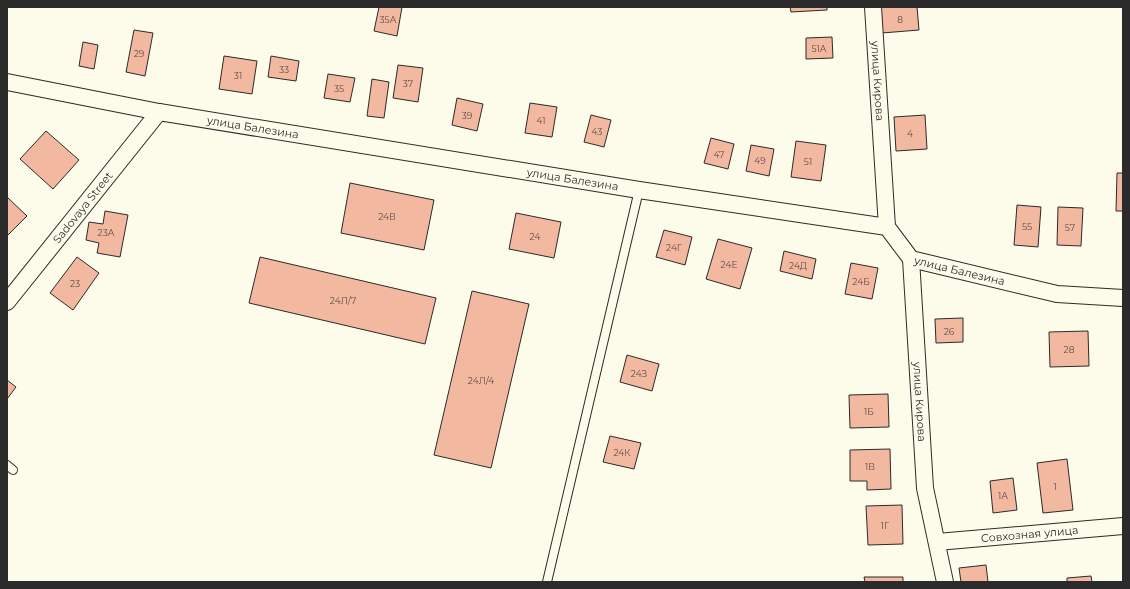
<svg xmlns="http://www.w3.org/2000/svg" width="1130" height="589" font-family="Montserrat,sans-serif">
	<rect width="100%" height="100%" fill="#fdfbea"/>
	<!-- building -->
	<g fill="#f2b8a0" stroke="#2b2b2b">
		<polygon points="379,7 402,7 397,36 374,31"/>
		<polygon points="790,7 827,7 827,10 791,12"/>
		<polygon points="880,7 917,7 919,30 882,33"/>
		<polygon points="134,30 153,33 145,76 126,72"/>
		<polygon points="832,37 833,58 806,59 806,38"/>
		<polygon points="83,42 98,45 94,69 79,66"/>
		<polygon points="224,56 257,61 252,94 219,89"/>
		<polygon points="271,56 299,61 296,81 268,77"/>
		<polygon points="398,65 423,68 418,102 393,98"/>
		<polygon points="328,74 355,78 350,102 324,98"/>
		<polygon points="372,79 389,82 384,118 367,116"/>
		<polygon points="457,98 483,104 477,131 452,125"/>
		<polygon points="530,103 557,107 552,137 525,133"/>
		<polygon points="591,115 611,120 604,147 584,142"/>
		<polygon points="925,115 927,149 896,151 894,117"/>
		<polygon points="46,131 79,160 53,189 20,159"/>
		<polygon points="711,138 734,144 728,169 704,163"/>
		<polygon points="796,141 826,145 821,181 791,177"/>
		<polygon points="751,145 774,149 769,176 746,171"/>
		<polygon points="1117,173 1123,173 1123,211 1116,211"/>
		<polygon points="350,183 434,200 424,250 341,233"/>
		<polygon points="7,197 27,216 7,236"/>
		<polygon points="1017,205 1041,207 1038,247 1014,245"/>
		<polygon points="1058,207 1083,208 1081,246 1057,245"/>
		<polygon points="105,211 128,215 120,257 97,253 99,243 86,240 89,222 103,224"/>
		<polygon points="516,213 561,222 554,258 509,249"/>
		<polygon points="664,230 692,237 685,265 656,257"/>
		<polygon points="718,239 752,248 740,289 706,279"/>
		<polygon points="784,251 816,259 812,279 780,271"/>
		<polygon points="77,257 99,273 73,310 50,293"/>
		<polygon points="260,257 436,298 425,344 249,303"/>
		<polygon points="851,263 878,268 872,299 845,294"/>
		<polygon points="472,291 529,304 491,468 434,455"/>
		<polygon points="963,318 963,342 936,343 935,319"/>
		<polygon points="1088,331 1089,366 1050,367 1049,332"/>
		<polygon points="627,355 659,364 652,391 620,382"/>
		<polygon points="7,380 16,387 7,399"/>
		<polygon points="888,394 889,427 850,428 849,395"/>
		<polygon points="610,436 641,443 634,469 603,462"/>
		<polygon points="890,449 891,489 867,490 867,481 850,481 850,450"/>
		<polygon points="1067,459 1073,510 1043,513 1037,463"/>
		<polygon points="1013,478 1017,510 993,513 990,481"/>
		<polygon points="902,505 903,544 868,545 866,506"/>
		<polygon points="986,565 988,582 961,582 959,568"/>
		<polygon points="1091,576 1092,582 1067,582 1067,578"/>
		<polygon points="864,577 903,577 903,582 865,582"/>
	</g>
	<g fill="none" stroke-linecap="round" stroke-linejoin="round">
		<defs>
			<g id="service">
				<polyline points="7,465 13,470"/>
				<polyline points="547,582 639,190"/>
			</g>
			<g id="minor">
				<path id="s1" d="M873 7 887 227"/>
				<path id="s2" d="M7 82 159 112 639 190 887 227 911 259 1057 294 1123 298"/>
				<path id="s3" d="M911 259 925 488 945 582"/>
				<path id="s4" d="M7 302 159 112"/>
				<path id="s5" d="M937 542 1123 526"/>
			</g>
		</defs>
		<!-- service casing -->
		<use href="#service" stroke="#2b2b2b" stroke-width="10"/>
		<!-- minor casing -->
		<use href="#minor" stroke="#2b2b2b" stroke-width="18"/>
		<!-- service -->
		<use href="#service" stroke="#fdfbea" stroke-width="8"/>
		<!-- minor -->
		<use href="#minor" stroke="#fdfbea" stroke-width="16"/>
	</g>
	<g text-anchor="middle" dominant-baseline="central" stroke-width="3" stroke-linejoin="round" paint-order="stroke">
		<!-- number labels -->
		<g font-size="9" fill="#5d4e48">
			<text x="388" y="19">35А</text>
			<text x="900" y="19">8</text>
			<text x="819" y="48">51А</text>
			<text x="139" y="53">29</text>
			<text x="284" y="69">33</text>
			<text x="238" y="75">31</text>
			<text x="408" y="83">37</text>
			<text x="339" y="88">35</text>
			<text x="467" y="115">39</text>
			<text x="541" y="120">41</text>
			<text x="597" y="131">43</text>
			<text x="910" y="133">4</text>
			<text x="719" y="154">47</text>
			<text x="760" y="160">49</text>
			<text x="808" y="161">51</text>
			<text x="387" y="216">24В</text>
			<text x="1027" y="226">55</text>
			<text x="1070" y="227">57</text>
			<text x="106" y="232">23А</text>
			<text x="535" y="236">24</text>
			<text x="674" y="247">24Г</text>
			<text x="729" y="264">24Е</text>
			<text x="798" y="265">24Д</text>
			<text x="861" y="281">24Б</text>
			<text x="75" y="283">23</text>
			<text x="343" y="300">24Л/7</text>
			<text x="949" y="331">26</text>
			<text x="1069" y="349">28</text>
			<text x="639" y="373">24З</text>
			<text x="481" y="380">24Л/4</text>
			<text x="869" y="411">1Б</text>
			<text x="622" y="452">24К</text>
			<text x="870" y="466">1В</text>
			<text x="1055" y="486">1</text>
			<text x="1003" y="495">1А</text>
			<text x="885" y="525">1Г</text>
		</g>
		<!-- street labels -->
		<g font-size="11" fill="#2b2b2b" stroke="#fdfbea">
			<text stroke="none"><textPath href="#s1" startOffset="74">улица Кирова</textPath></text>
			<text stroke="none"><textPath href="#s2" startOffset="250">улица Балезина</textPath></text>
			<text stroke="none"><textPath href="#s2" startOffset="574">улица Балезина</textPath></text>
			<text stroke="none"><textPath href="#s4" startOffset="121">Sadovaya Street</textPath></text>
			<text stroke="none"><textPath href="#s2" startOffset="982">улица Балезина</textPath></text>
			<text stroke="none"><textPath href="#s3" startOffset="143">улица Кирова</textPath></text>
			<text stroke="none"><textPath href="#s5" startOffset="93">Совхозная улица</textPath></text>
		</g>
	</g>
	<!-- border -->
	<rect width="1130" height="589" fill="none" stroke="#2b2b2b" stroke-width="16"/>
</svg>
